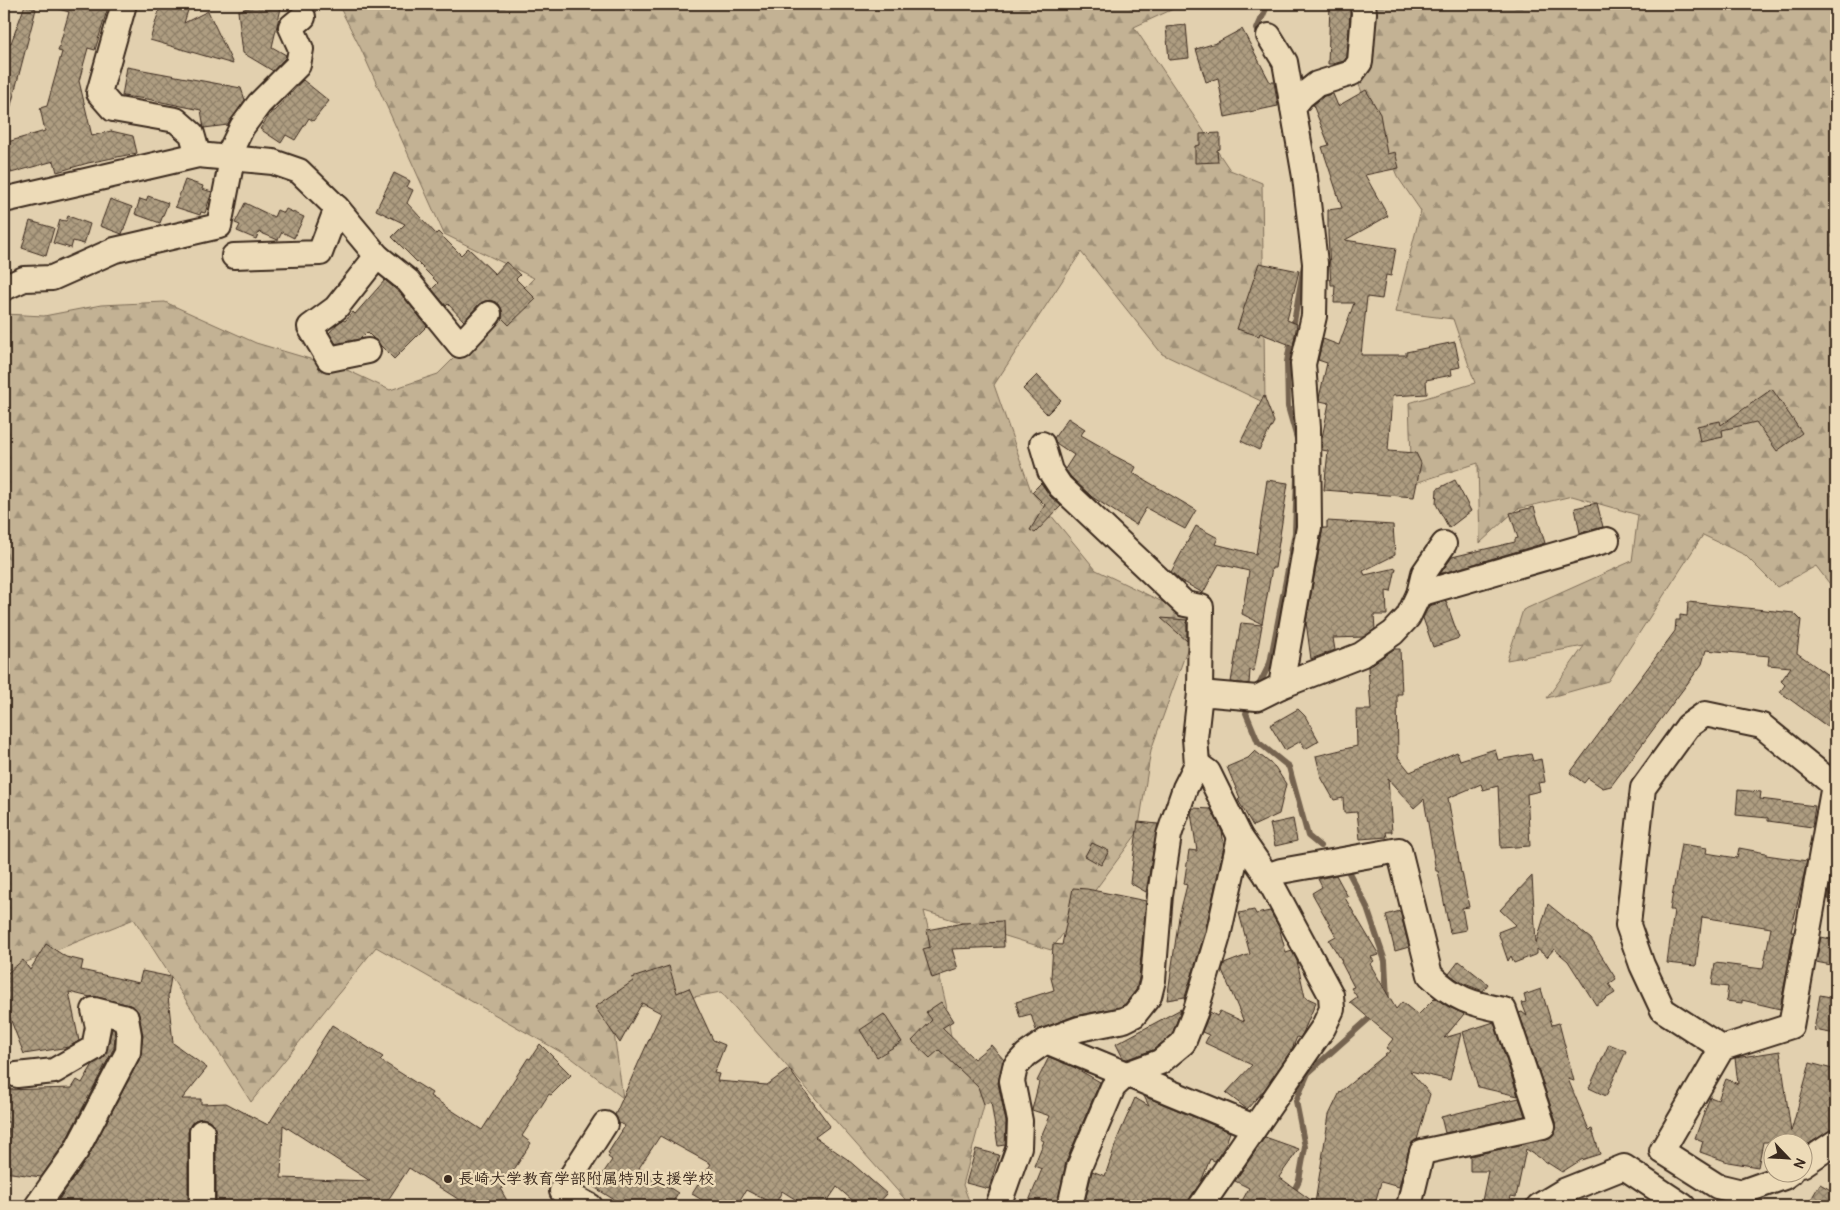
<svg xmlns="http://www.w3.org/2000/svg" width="1840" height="1210" font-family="Pangolin,'Klee One',sans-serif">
	<defs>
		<pattern id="forest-firs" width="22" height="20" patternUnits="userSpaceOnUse" patternTransform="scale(1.25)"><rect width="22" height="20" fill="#c3b294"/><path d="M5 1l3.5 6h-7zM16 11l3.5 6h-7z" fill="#a09178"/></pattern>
		<pattern id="building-cross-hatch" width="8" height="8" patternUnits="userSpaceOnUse" patternTransform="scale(1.25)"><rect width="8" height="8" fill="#ae9d81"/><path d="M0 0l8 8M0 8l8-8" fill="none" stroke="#8f8069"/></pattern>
	</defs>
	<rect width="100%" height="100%" fill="#e2d0af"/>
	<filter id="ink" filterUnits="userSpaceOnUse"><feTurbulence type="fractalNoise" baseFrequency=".02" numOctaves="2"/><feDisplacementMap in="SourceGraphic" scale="10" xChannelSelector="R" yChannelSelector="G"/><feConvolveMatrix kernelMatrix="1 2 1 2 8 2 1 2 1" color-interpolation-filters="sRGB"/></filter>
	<g filter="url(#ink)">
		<!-- forest -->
		<g fill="url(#forest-firs)" stroke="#7f6e59">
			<polygon points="338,4 1184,4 1134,27 1230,170 1262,183 1265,403 1162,354 1081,252 994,385 1031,491 1096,570 1198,619 1151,750 1138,832 1051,950 924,911 946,1004 954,1057 988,1090 963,1185 971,1206 911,1206 721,992 611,1012 623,1098 573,1059 376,947 251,1102 134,919 4,971 4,314 44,316 101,305 165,302 256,343 347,370 390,390 438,374 534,278 444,234 361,49"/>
			<polygon points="1350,4 1836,4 1836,592 1816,566 1777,587 1745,555 1703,535 1608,681 1547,698 1584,646 1507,660 1523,610 1632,561 1638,515 1572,496 1517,509 1480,543 1478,463 1412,484 1409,403 1475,383 1453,319 1395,312 1421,211 1397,176 1359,85"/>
		</g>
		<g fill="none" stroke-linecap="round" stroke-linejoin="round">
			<!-- stream -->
			<g stroke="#756450" stroke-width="6">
				<polyline points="1262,39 1257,29 1268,4"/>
				<polyline points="1298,442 1288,407 1287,362 1304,265"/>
				<polyline points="1257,689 1270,663 1295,533 1297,477"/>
				<polyline points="1251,703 1246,713 1258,742 1289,767 1308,836 1320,846"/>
				<polyline points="1347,869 1366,905 1385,961 1387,1000"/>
				<polyline points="1287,1206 1299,1180 1305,1147 1296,1101 1308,1073 1374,1014"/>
			</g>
		</g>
		<!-- building -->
		<g fill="url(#building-cross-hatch)" stroke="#3b2a1e" fill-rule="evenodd">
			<polygon points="60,4 109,4 95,50 88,48 79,81 92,136 111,131 133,136 137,153 88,163 57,172 54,161 11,173 4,143 45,131 40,108 47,106 62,52 58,51 69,12 59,9"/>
			<polygon points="161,4 190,4 184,23 208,11 233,64 150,40"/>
			<polygon points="260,4 282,4 272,47 286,55 285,58 273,71 243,53 238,11"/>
			<polygon points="1330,4 1350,4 1350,13 1347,57 1344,61 1333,64 1328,64"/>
			<polygon points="25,5 36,9 9,113 4,112 4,41 11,43"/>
			<polygon points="1186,25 1189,58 1169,60 1166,27"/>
			<polygon points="1242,29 1270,82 1274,82 1278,106 1225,117 1218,78 1206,82 1196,49 1216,43"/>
			<polygon points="127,67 241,88 245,100 228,125 204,128 201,110 147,99 122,96"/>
			<polygon points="303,80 329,101 313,121 309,118 295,140 286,135 281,143 260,129 272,111 274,111"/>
			<polygon points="1366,90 1380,114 1387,154 1395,152 1399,168 1365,175 1388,216 1345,240 1396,248 1391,276 1386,275 1382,299 1367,297 1361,355 1406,355 1406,352 1455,342 1460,367 1451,369 1452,375 1426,380 1427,394 1392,396 1388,451 1416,453 1421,463 1414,497 1324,490 1328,451 1322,450 1322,438 1329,403 1320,401 1319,398 1327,363 1318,360 1323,339 1339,345 1354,303 1334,303 1335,285 1331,285 1328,235 1328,210 1342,208 1322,147 1329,145 1313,105 1324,96 1333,94 1338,106"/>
			<polygon points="1220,133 1220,149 1217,150 1218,162 1195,163 1195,146 1200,145 1200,134"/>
			<polygon points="394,173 410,181 407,187 413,190 407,203 436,234 438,232 461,255 468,248 495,274 506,262 520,275 516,279 536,299 509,325 502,318 502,310 499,304 492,301 485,301 479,304 464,321 448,304 446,306 432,289 438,283 392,237 405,224 376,210"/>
			<polygon points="185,180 203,186 202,189 212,192 205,213 201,212 200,215 175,207"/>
			<polygon points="148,196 168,203 160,223 135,214 140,199 146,201"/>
			<polygon points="110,199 132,207 122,234 100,226"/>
			<polygon points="245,203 274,217 277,210 284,213 286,209 304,217 294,238 282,232 278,240 259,232 256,239 237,231 240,225 235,223"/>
			<polygon points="68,216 90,224 84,244 73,241 71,248 53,243 60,220 66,221"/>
			<polygon points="30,221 54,228 46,256 22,248"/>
			<polygon points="1259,263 1299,271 1287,320 1297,324 1293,346 1260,333 1259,336 1237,329"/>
			<polygon points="385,280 401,294 427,326 394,359 367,332 360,339 336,344 329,333 338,323 343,320 345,321 353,312 355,314"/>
			<polygon points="1037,375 1061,400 1047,414 1023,389"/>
			<polygon points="1772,389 1802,433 1777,451 1756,422 1722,430 1723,437 1700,442 1697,426 1720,421 1721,425"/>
			<polygon points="1264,396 1274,422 1259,450 1241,441"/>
			<polygon points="1068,418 1085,429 1081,435 1109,451 1109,453 1136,467 1133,473 1196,510 1185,529 1146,508 1136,525 1092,497 1071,477 1065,469 1074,455 1056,443 1054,438"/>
			<polygon points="1267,480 1288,483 1275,568 1272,568 1262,624 1242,614 1249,571 1219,564 1203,593 1180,580 1171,572 1196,526 1218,538 1215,544 1256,554"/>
			<polygon points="1455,480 1471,511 1449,528 1436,504 1437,489"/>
			<polygon points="1041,483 1050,496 1061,506 1035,533 1030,530 1045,505 1032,492"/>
			<polygon points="1597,503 1603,527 1580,533 1575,508"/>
			<polygon points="1534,507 1545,543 1440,574 1452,557 1515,542 1515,539 1518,538 1510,513"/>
			<polygon points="1327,521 1393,525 1395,555 1363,571 1365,575 1396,568 1391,592 1386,591 1387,615 1374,615 1375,629 1364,637 1333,638 1335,650 1311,659 1306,622 1323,528 1327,528"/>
			<polygon points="1446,601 1459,638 1433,647 1423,618 1429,606"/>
			<polygon points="1688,602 1794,613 1801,620 1797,653 1836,681 1836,733 1780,692 1785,685 1781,681 1791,667 1768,665 1769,656 1706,650 1702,664 1611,786 1603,788 1588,778 1584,783 1570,773 1675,631 1676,620 1680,620 1680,615 1687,616"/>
			<polygon points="1161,618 1187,620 1187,641"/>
			<polygon points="1241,623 1262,625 1254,671 1250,670 1249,684 1231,682"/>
			<polygon points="1394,649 1400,649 1402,694 1397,694 1398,757 1410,772 1457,752 1460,760 1495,749 1498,760 1531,754 1533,761 1541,759 1545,782 1538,783 1540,791 1527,794 1530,846 1501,848 1498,786 1483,790 1481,784 1448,798 1461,873 1462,872 1469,907 1462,908 1466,930 1450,933 1438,871 1436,871 1424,799 1414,808 1388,779 1392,832 1386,832 1387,837 1360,839 1357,812 1344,813 1343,798 1334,800 1321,777 1316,756 1357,746 1356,710 1371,710 1368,667"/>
			<polygon points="1298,709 1305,716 1319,741 1305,749 1301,741 1285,750 1270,725"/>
			<polygon points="1255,751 1275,767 1286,784 1279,814 1253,826 1238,800 1240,798 1227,767 1248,758"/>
			<polygon points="1738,790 1761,792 1760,799 1815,806 1812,827 1768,821 1768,818 1736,815"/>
			<polygon points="1193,808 1211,809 1222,831 1224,846 1205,933 1185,997 1167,1000 1179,917 1187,885 1184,884 1189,850 1197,851 1191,813"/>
			<polygon points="1293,819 1297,841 1275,846 1270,824"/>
			<polygon points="1138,822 1158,824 1146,892 1130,883"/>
			<polygon points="1092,843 1109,851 1101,865 1085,856"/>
			<polygon points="1681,844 1707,848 1706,853 1737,858 1739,848 1766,853 1766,855 1807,861 1791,932 1794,932 1780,1009 1742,1000 1742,1003 1726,1001 1728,987 1712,985 1715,963 1763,969 1771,928 1702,917 1696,966 1667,963 1674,910 1670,910"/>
			<polygon points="1336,875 1348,897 1345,898 1379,955 1371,957 1374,961 1370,964 1396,1009 1402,1002 1418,1015 1435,998 1449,1007 1464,1014 1444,1038 1461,1033 1450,1080 1410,1071 1430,1094 1417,1140 1412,1143 1409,1149 1399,1187 1381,1182 1375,1203 1370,1201 1369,1206 1253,1206 1242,1201 1249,1188 1235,1181 1265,1137 1299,1149 1279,1177 1315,1203 1329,1115 1340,1092 1390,1051 1386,1048 1393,1039 1350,1002 1357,997 1351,988 1354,987 1341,962 1342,961 1329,940 1336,936 1312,893 1322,887 1318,879"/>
			<polygon points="1532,876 1536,943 1548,904 1591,939 1616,979 1609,984 1615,993 1596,1005 1568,961 1554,949 1547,957 1537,949 1537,954 1514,963 1511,956 1508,961 1498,932 1516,925 1500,910"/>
			<polygon points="1831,882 1836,883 1836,900 1828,899"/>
			<polygon points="1073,888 1087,889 1146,901 1139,978 1136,990 1125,1004 1120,1007 1074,1016 1036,1031 1031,1014 1020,1017 1016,1002 1054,990 1051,978 1053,944 1062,945"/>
			<polygon points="1254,910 1256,914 1270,911 1279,927 1286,953 1292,951 1297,961 1305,997 1316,1002 1303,1033 1300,1038 1297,1037 1292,1049 1265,1089 1247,1109 1226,1093 1252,1065 1205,1043 1209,1035 1202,1032 1210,1012 1217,1016 1220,1011 1244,1022 1222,970 1224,964 1250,954 1239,913"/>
			<polygon points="1400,911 1409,947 1395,951 1386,915"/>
			<polygon points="1003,921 1004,947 952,949 958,969 932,978 923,949 930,947 927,930 963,923"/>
			<polygon points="1821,937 1836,940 1836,966 1816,962"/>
			<path d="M46 944 66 957 83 961 81 970 139 983 142 971 171 977 168 996 173 1043 207 1068 182 1099H201V1104L226 1103 268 1125 332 1025 383 1057 380 1060 432 1093 430 1096 482 1130 528 1058 530 1059 540 1044 571 1075 551 1095 549 1094 522 1136 531 1143 501 1190 510 1206H469L409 1168 384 1206H216V1132L214 1126 209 1120 202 1118 195 1120 190 1126 188 1132V1206H159V1204H108L58 1201 88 1157 140 1058 143 1036 139 1015 136 1009 130 1005 97 997H90L69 992 79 1041 69 1047 24 1054 4 1003V976L23 960 30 970ZM283 1125 370 1181 281 1178Z"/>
			<polygon points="1459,961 1488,984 1483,991 1462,983 1449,974"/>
			<polygon points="669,966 677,993 689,988 713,1040 725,1045 714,1073 719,1074 717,1081 767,1085 789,1069 830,1126 815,1137 847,1159 887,1194 876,1206 859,1206 837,1187 824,1206 806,1206 782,1191 775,1205 746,1190 736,1206 712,1206 692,1194 711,1164 660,1136 639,1168 678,1193 670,1206 624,1206 594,1187 612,1160 608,1157 610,1154 608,1153 625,1126 619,1123 615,1115 661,1013 642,1003 620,1043 595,1007 633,981 632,978"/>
			<polygon points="1541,989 1552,1025 1559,1023 1574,1081 1568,1079 1589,1130 1592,1129 1600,1154 1581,1160 1562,1172 1526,1149 1516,1197 1511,1196 1509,1206 1481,1206 1488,1171 1470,1171 1470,1156 1546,1139 1552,1136 1556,1130 1556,1122 1519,1013 1522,1012 1527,1016 1522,1003 1526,1002 1524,995"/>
			<polygon points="1820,995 1836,998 1836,1034 1814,1030"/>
			<polygon points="941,1002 953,1021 942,1028 974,1059 991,1045 1004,1060 998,1083 1006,1122 1005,1145 998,1146 991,1102 984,1104 978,1087 939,1050 930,1058 912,1041 932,1020 926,1012"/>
			<polygon points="1181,1009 1172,1035 1153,1050 1127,1059 1123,1058 1116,1044"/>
			<polygon points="884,1014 902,1042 877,1057 860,1030"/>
			<polygon points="1494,1022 1518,1096 1478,1087 1463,1032"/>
			<polygon points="112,1029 114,1029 115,1036 114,1048 64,1144 41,1177 4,1172 9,1122 4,1122 4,1090 72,1088 77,1080 82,1083 93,1064 105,1056"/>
			<polygon points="1609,1044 1626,1051 1606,1096 1589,1088"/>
			<polygon points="1780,1051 1791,1132 1810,1063 1836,1070 1836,1127 1802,1148 1802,1142 1763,1142 1758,1167 1728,1162 1700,1152 1703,1141 1695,1138 1710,1097 1718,1100 1726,1079 1738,1084 1735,1058"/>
			<polygon points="1049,1057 1072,1066 1100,1082 1066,1162 1057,1206 1027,1206 1042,1169 1034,1166 1044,1141 1040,1139 1050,1116 1032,1110 1039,1082 1037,1081"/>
			<polygon points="1144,1096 1230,1132 1225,1146 1215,1161 1210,1159 1201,1182 1190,1198 1187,1206 1084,1206 1092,1171 1105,1176 1118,1137 1135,1098 1149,1106"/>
			<polygon points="1519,1098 1525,1116 1445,1133 1441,1117"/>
			<polygon points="976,1149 999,1155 989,1189 966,1183"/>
			<polygon points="1820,1184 1836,1193 1836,1206 1807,1206"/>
		</g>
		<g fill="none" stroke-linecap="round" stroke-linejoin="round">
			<defs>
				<g id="minor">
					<polyline points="124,4 99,93 113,109 176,120 192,134 198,155"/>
					<polyline points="1269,36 1285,62 1305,177 1315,263 1314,316 1303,364 1308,428 1309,527 1281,686"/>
					<polyline points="1293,107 1302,96 1317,84 1352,73 1360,62 1364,13 1363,4"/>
					<polyline points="227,158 242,127 259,104 298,65 301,49 291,27 303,17"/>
					<polyline points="4,200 198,155 273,162 299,171 337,208 320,253 234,256"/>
					<polyline points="337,208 377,256 408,281 460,345 489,314"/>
					<polyline points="4,288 24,279 52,278 115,250 219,226 232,159"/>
					<polyline points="368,351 329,359 310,327 336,308 377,256"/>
					<polyline points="1042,444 1050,471 1060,486 1185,604 1201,607 1200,693"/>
					<polyline points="1419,594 1607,540"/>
					<polyline points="1197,764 1208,772 1240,837 1267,876 1331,995 1332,1009 1323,1028 1201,1206"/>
					<path d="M1267 876 1281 871 1399 850 1430 975C1454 999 1472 1004 1504 1010L1543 1126 1422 1152 1409 1206"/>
					<polyline points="1046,1041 1254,1127"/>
					<polyline points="1722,1048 1663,1010 1642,965 1628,925 1643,788 1688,726 1705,714 1762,726 1834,785 1791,1026 1722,1048 1662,1151 1717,1186 1742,1192 1784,1177 1791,1172"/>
					<polyline points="17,1075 54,1071 94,1048 98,1027 94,1010 126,1018 129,1035 128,1052 76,1151 37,1206"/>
					<polyline points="202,1132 202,1206"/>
					<polyline points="1802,1165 1836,1142"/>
					<polyline points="590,1206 562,1191 605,1124"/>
					<polyline points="998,1206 1019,1147 1020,1121 1012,1081 1015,1067 1026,1055 1046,1041 1079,1029 1124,1020 1134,1015 1149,996 1153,980 1160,895 1169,835 1185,788 1197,764 1195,738 1200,693 1257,698 1281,686 1361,655 1393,633 1408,617 1419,594 1424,573 1444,544"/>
					<polyline points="1070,1206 1079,1167 1113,1087 1127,1074 1160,1062 1183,1043 1196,1010 1218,936 1240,837"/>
					<polyline points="1539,1206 1564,1191 1624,1167 1683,1206"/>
				</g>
			</defs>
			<!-- minor casing -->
			<use href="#minor" stroke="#3b2a1e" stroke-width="28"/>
			<!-- minor -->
			<use href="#minor" stroke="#eddbb8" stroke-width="24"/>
		</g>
	</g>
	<!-- markers -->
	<circle fill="#3b2a1e" stroke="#eddbb8" stroke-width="2" cx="448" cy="1179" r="5"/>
	<g text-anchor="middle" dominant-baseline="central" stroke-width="5" stroke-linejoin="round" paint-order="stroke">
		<!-- poi labels -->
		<g font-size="16" font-weight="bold" fill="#3b2a1e" stroke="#eddbb8" text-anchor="start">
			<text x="458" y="1179">長崎大学教育学部附属特別支援学校</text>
		</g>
	</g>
	<!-- margin -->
	<rect width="1840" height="1210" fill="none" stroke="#eddbb8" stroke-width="20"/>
	<rect x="10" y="10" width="1820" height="1190" fill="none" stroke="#3b2a1e" stroke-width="2" filter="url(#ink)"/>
	<!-- north arrow -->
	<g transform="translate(1788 1158) rotate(115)"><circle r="24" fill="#eddbb8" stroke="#a6947a"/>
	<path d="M0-4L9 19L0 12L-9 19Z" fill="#3b2a1e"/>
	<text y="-8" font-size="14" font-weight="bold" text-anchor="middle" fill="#3b2a1e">N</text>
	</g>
</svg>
